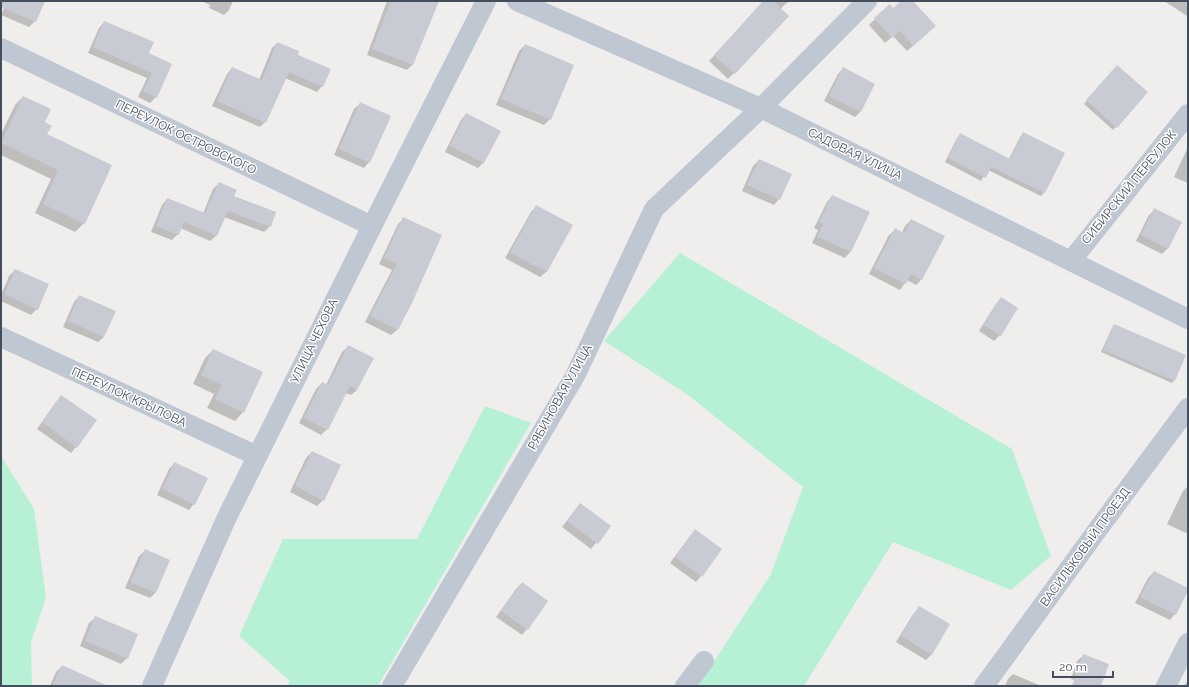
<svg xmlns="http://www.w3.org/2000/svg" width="1189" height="687" font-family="Raleway,sans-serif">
	<rect width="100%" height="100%" fill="#f0eded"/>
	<!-- green -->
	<g fill="#b7f1d5">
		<polygon points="680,253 1012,449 1051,556 1011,590 893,542 804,686 698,686 771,574 803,487 688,395 604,341"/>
		<polygon points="485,406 531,423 378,686 287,686 290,681 239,636 283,539 417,539"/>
		<polygon points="1,456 34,509 46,598 31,642 32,686 1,686"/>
	</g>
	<!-- shadow -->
	<g fill="#0003">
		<polygon points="7,1 44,1 35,21 29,27 1,15"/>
		<polygon points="201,1 233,1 229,10 224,15 209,8 210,5"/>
		<polygon points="387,1 438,1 412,65 407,70 367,55"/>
		<polygon points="765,1 789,1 780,9 734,73 728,79 709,61"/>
		<polygon points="902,1 912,1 929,32 907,51 893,36 885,43 869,25 889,5 893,9"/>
		<polygon points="1164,1 1188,1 1188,15 1187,16"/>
		<polygon points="104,22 147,54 171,65 156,97 150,103 138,97 147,78 88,53 99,28"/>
		<polygon points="277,43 296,55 322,86 317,92 285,78 265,122 260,127 212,106 227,74 232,68 259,80 272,48"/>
		<polygon points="525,45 550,119 544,125 496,105 519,51"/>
		<polygon points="1117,66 1147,92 1113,130 1084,104"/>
		<polygon points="843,69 860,112 855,117 824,101 838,74"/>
		<polygon points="23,97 46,135 84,223 75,232 35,213 51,179 1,155 1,134 15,105"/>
		<polygon points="360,104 369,162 364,168 334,155 354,109"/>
		<polygon points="466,114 484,162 478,168 445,152 461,120"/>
		<polygon points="1023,134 1044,193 1041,196 988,170 981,181 945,162 957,138 961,135 1009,159 1020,137"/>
		<polygon points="1188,147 1188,183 1174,177"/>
		<polygon points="759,160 779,199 774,205 742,191 753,166"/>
		<polygon points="219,183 233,197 270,226 264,232 224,217 216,236 210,241 180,228 178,234 172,240 151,232 162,205 167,199 203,214 213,189"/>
		<polygon points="832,196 868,212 850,252 845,258 812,243 818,230 814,228 827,202"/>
		<polygon points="537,206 572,225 546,272 540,277 505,258 531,212"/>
		<polygon points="1155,210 1168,248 1162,254 1136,241 1149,215"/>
		<polygon points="404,218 411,302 397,330 391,335 365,322 392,270 379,264 398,224"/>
		<polygon points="911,220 922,279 916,285 907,280 900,290 869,274 889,235 895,230 902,233 905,226"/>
		<polygon points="15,270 37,309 31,315 1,301 1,295 9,276"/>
		<polygon points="79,296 104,337 98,342 63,327 74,302"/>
		<polygon points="1001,298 1000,335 994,341 979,331 996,304"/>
		<polygon points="1114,325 1174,380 1172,383 1101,352 1112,328"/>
		<polygon points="348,347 357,390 351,395 345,393 327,429 321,435 299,423 316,389 322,383 326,385 342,352"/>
		<polygon points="213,350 243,412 235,421 207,408 214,394 193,384 205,358"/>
		<polygon points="62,396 76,447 71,453 37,429 56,402"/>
		<polygon points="312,452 323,500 317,506 290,492 306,458"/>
		<polygon points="174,464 194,504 189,510 157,495 169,469"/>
		<polygon points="1188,486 1188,534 1167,524 1183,491"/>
		<polygon points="575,510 610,526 591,549 562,527"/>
		<polygon points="690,536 701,576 696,582 670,563"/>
		<polygon points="145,551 155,593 150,598 125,588 139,556"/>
		<polygon points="1154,572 1175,614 1170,620 1135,603 1148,578"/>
		<polygon points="522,583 527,629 522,635 496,617 516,589"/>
		<polygon points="920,607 932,654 926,660 896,642 914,613"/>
		<polygon points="95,618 127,658 121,664 80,646 89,623"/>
		<polygon points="1083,656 1097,686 1091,686 1071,679 1077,661"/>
		<polygon points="62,666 105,686 50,686 56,672"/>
		<polygon points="1013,674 1041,686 1005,686 1008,679"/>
		<polygon points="1188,681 1188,686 1184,686 1185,684"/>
	</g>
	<!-- building -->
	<g fill="#c8cbd3">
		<polygon points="1,1 45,1 36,22 1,7"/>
		<polygon points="391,1 439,1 413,65 372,49"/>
		<polygon points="763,1 773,1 789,16 735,74 714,55"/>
		<polygon points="901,1 913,1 936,26 913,46 900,31 892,38 874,18 890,4 893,8"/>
		<polygon points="104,21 154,42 149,53 172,64 157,98 143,91 152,73 93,47"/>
		<polygon points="277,42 299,51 298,55 331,69 323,87 289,72 266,123 217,101 232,67 262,80"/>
		<polygon points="525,44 574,65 551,120 501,99"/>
		<polygon points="1117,65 1148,92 1117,128 1086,100"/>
		<polygon points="843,67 875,84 861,112 829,96"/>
		<polygon points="23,96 51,109 45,122 52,126 47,134 112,165 85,224 43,204 58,170 1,143"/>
		<polygon points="360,102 391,116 370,163 339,149"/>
		<polygon points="466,113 501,131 484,163 450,146"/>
		<polygon points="1023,132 1065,153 1045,193 991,167 986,178 948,158 960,133 1010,159"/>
		<polygon points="759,159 792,174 780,200 747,185"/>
		<polygon points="219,182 237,190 234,196 276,212 271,227 228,211 217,236 184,222 179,235 156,226 167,198 205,213"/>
		<polygon points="832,195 870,212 851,252 817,237 823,224 819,222"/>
		<polygon points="536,205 573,225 547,272 510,253"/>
		<polygon points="1154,208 1182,222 1168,249 1141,235"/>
		<polygon points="403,217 442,235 412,303 398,330 370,316 397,264 384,258"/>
		<polygon points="911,219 945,236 922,280 911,274 906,284 874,268 895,228 904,233"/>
		<polygon points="15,269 49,284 38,310 4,294"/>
		<polygon points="79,295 116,311 104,337 68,321"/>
		<polygon points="1001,297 1018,308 1001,336 984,325"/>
		<polygon points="1114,324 1186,355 1175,381 1103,350"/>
		<polygon points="348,345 374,358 357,390 350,386 328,430 304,418 322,382 328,385"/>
		<polygon points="213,349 263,372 244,413 215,399 222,385 201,375"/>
		<polygon points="61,395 97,420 77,448 42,422"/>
		<polygon points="312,451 341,465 324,501 295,486"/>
		<polygon points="174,462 208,478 195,505 162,489"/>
		<polygon points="580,503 611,526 598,544 567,521"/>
		<polygon points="695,529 722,549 702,577 675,557"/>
		<polygon points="145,549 170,560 156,593 130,582"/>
		<polygon points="1154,571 1188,588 1188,591 1176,615 1140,597"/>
		<polygon points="522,582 548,601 528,630 501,611"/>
		<polygon points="919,606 950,624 932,655 901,636"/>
		<polygon points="95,616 138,634 128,659 85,641"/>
		<polygon points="1083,654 1109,664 1101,686 1072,686"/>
		<polygon points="62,665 108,686 52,686"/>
	</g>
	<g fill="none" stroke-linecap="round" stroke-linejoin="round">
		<!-- minor -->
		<g stroke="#bfc7d3" stroke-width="20">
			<polyline points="517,1 761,108 1188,319"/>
			<polyline points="1,48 372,226"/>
			<polyline points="1071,261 1188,114"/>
			<polyline points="1,337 257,456"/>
			<polyline points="152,686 227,517 372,226 486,1"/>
			<polyline points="392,686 575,376 654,209 761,108 867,1"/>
			<polyline points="685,686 704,661"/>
			<polyline points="984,686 1101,525 1188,408"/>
			<polyline points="1166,686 1188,643"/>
		</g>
	</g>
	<g text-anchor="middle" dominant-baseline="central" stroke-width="3" stroke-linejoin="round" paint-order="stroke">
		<!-- street labels -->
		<g font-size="12" fill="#444d5b" stroke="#fff">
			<text transform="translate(186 137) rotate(26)">ПЕРЕУЛОК ОСТРОВСКОГО</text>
			<text transform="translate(855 154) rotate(26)">САДОВАЯ УЛИЦА</text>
			<text transform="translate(1129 187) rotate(-51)">СИБИРСКИЙ ПЕРЕУЛОК</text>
			<text transform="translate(314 341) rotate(-64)">УЛИЦА ЧЕХОВА</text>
			<text transform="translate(129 397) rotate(25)">ПЕРЕУЛОК КРЫЛОВА</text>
			<text transform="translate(560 397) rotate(-61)">РЯБИНОВАЯ УЛИЦА</text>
			<text transform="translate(1085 547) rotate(-54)">ВАСИЛЬКОВЫЙ ПРОЕЗД</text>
		</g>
	</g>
	<!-- border -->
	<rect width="1189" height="687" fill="none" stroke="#444d5b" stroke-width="4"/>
	<!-- scale -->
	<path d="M1053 671v6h60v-6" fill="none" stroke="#444d5b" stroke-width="2"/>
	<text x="1059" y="671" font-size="12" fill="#444d5b" stroke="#ffffff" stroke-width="3" paint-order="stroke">20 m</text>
</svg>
